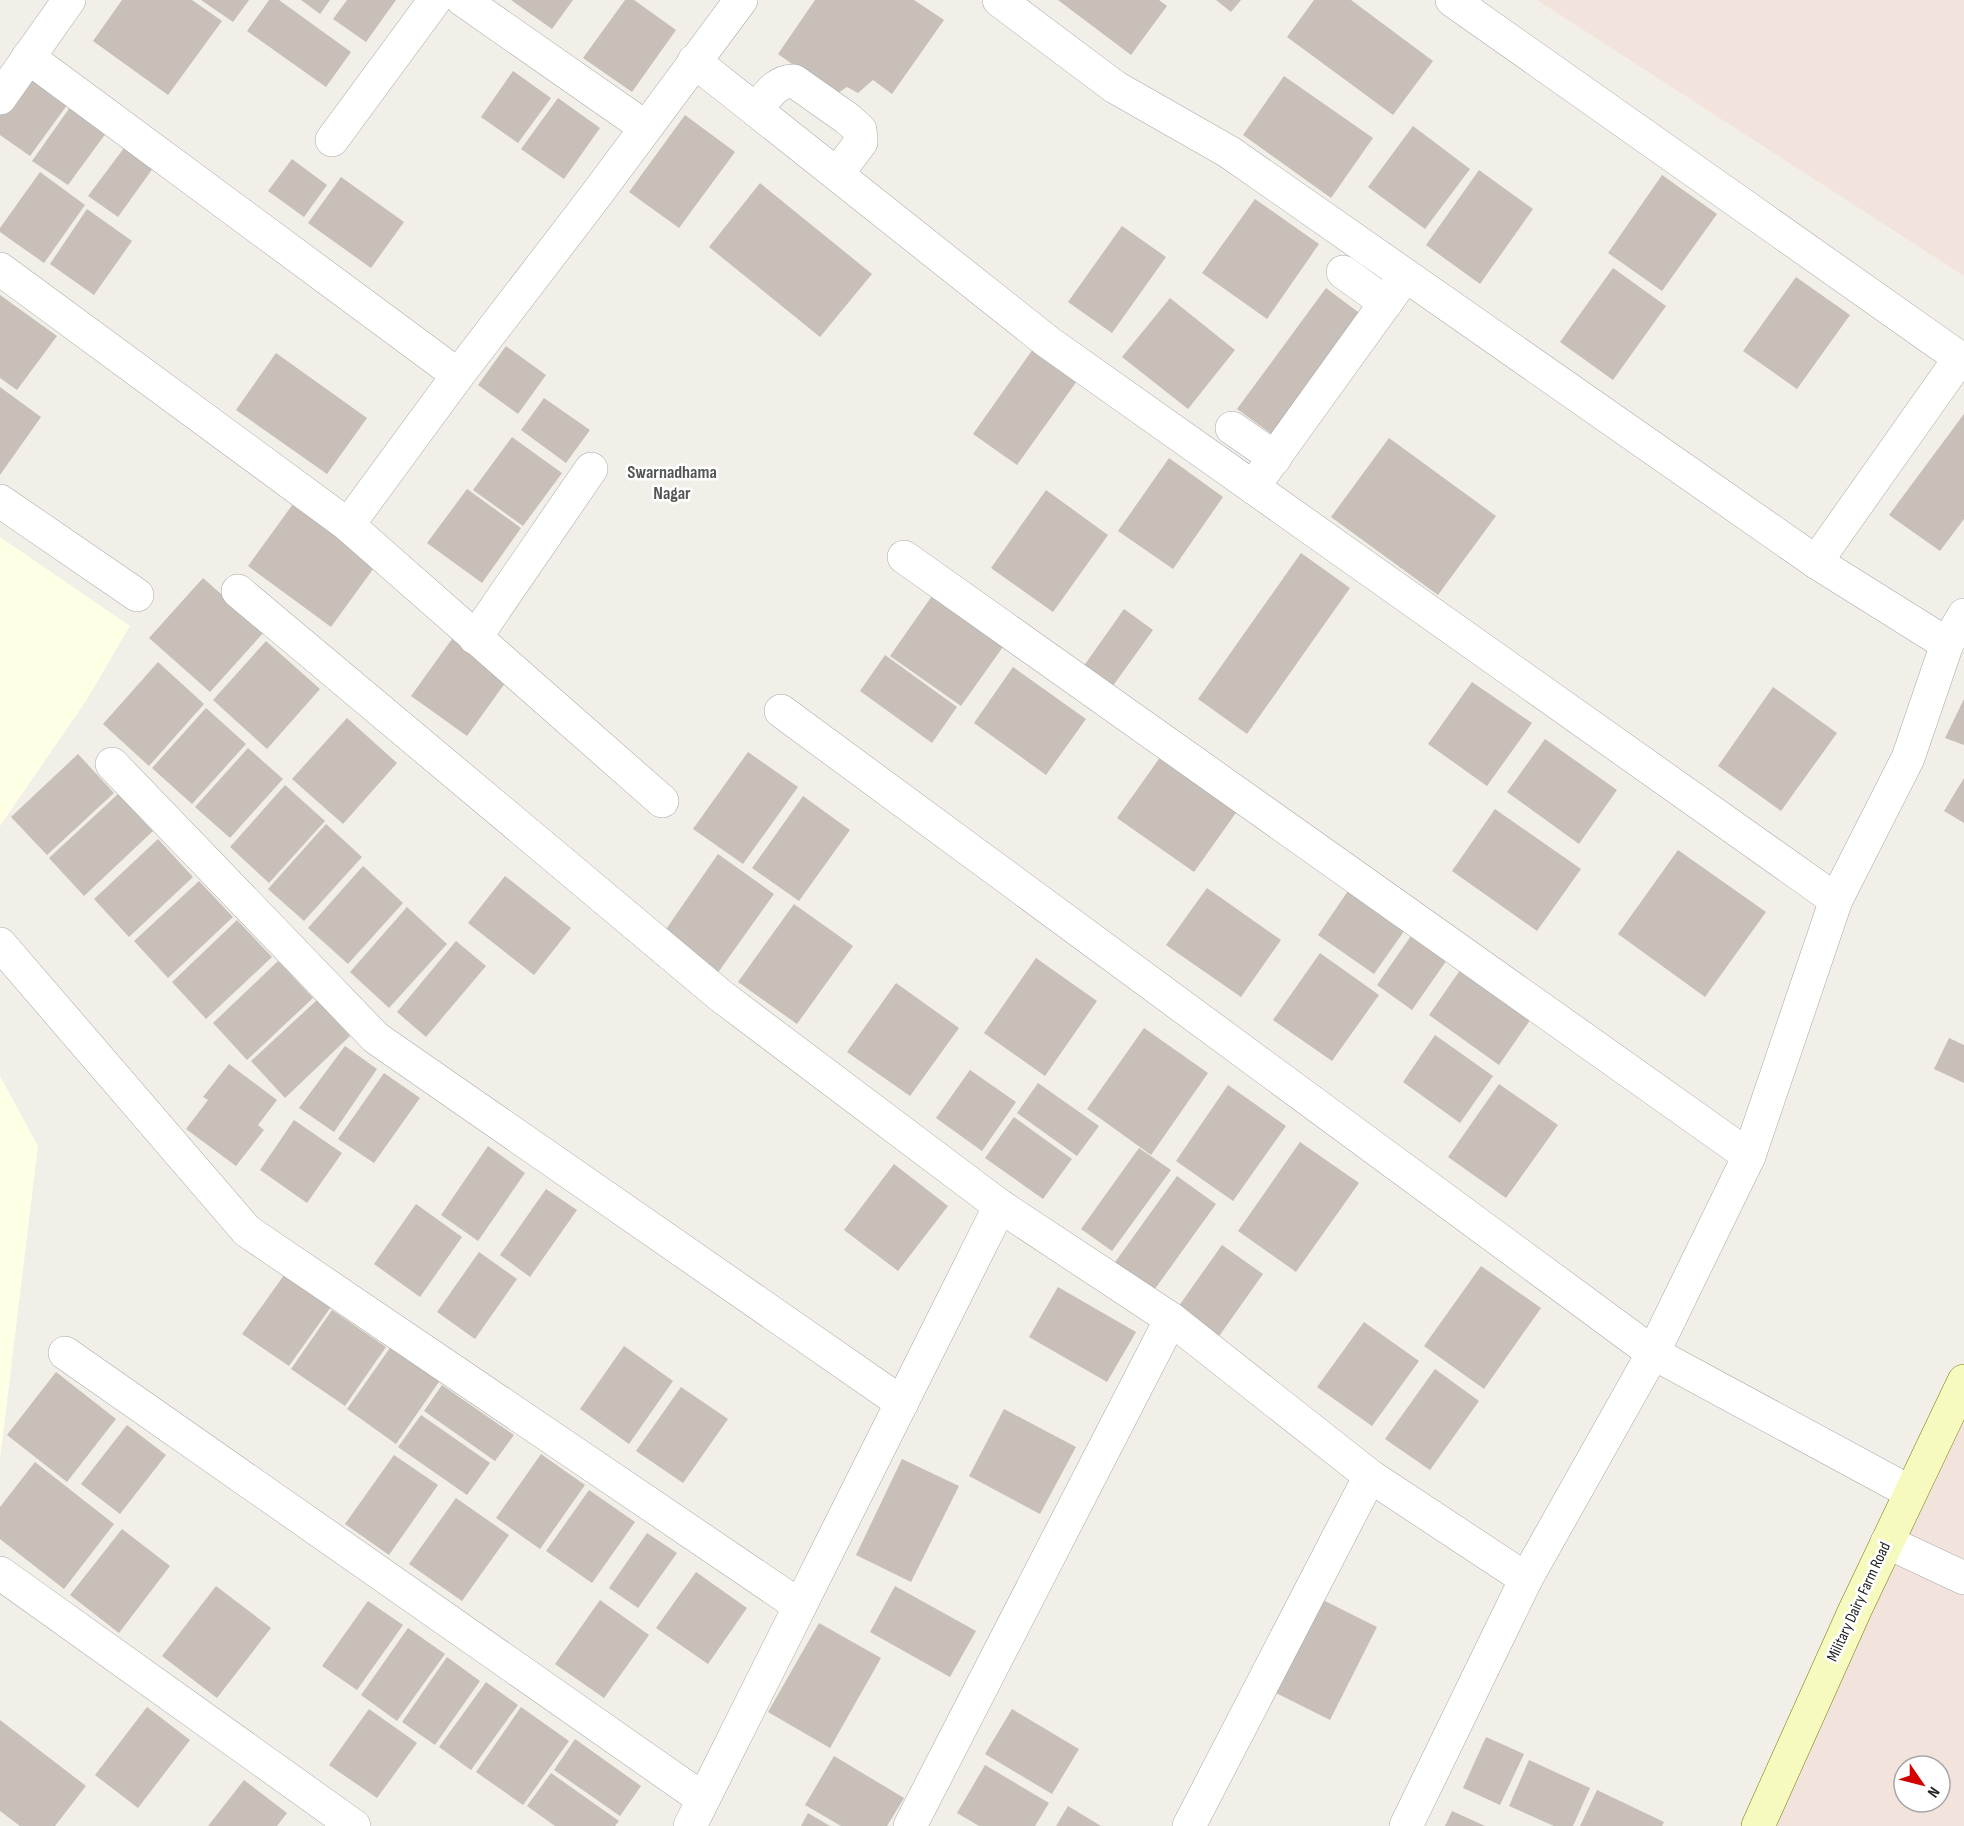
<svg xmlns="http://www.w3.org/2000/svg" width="1964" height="1826" font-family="'Sofia Sans Condensed',sans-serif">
	<rect width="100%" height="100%" fill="#f2efe9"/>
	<!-- education -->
	<g fill="#ffffe5">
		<polygon points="0,537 130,626 86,701 0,826"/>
		<polygon points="0,1076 38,1146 0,1459"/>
	</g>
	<!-- military -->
	<g fill="#f3e3dd" fill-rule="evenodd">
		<polygon points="1537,0 1964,0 1964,276"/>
		<path d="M1964 1385V1826H1759ZM1904 1766H1940V1802H1904Z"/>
	</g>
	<!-- building -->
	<g fill="#c7bfb8">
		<polygon points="122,0 192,0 222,21 168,95 93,41"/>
		<polygon points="201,0 249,0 233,22"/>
		<polygon points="269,0 279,0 351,52 326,87 247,31"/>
		<polygon points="301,0 330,0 320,14"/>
		<polygon points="347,0 396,0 366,42 333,19"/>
		<polygon points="511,0 573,0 552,29"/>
		<polygon points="625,0 634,0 676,30 632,92 583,58"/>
		<polygon points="815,0 914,0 944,20 892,94 873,80 858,93 847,87 835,95 778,54"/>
		<polygon points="1058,0 1159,0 1167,6 1131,55"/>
		<polygon points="1216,0 1241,0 1231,12"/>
		<polygon points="1314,0 1351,0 1433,61 1393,115 1287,37"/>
		<polygon points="513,71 551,98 518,143 481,117"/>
		<polygon points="31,72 70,101 30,156 0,135 0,115"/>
		<polygon points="1284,76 1373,138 1331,198 1243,135"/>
		<polygon points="558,98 600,128 564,179 521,149"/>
		<polygon points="73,103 109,129 68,185 32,161"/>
		<polygon points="685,115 735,152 679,228 629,192"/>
		<polygon points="1413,126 1470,169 1425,229 1368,187"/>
		<polygon points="127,144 156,164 118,217 88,196"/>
		<polygon points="292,159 327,185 304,217 268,191"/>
		<polygon points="1479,170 1533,209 1480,284 1426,245"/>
		<polygon points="40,172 85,205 44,263 0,232 0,228"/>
		<polygon points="1662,175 1717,214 1662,291 1608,253"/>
		<polygon points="341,177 404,222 371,268 308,223"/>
		<polygon points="760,183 872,274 820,337 709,247"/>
		<polygon points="1255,199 1319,244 1267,319 1202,273"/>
		<polygon points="87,209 132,241 94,295 50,264"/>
		<polygon points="1122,226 1166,257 1112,333 1068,302"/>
		<polygon points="1613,268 1666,306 1613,380 1560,342"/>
		<polygon points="1796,277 1850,315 1797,389 1743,351"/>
		<polygon points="1326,288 1366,318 1277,438 1237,409"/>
		<polygon points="0,295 57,336 17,390 0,378"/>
		<polygon points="1170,298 1235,350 1188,409 1122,357"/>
		<polygon points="506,346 546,375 518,414 478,385"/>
		<polygon points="1033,349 1077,381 1017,465 973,434"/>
		<polygon points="276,353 367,418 327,474 236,410"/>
		<polygon points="0,387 41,417 0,475"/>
		<polygon points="544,398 590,430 566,463 521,430"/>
		<polygon points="1964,414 1964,519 1940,551 1889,515"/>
		<polygon points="512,437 562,473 523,526 473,490"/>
		<polygon points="1389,438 1496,516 1438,595 1331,517"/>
		<polygon points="1169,458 1223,497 1173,569 1118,531"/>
		<polygon points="467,489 521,528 482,583 427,543"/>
		<polygon points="1046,490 1108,535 1053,612 991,568"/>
		<polygon points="293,504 376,565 331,627 248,566"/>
		<polygon points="1301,553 1350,588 1247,734 1198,699"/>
		<polygon points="203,578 264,632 210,692 149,638"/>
		<polygon points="934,593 1005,644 961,706 890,656"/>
		<polygon points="1124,609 1153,630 1110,690 1081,670"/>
		<polygon points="452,639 508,679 467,736 411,696"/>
		<polygon points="266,641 320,689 267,749 213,700"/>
		<polygon points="885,655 957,707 932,743 860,691"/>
		<polygon points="158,662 204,704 149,766 103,724"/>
		<polygon points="1013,667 1086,719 1046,775 974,723"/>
		<polygon points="1472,682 1532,723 1487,786 1428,744"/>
		<polygon points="1773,687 1837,733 1781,811 1718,766"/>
		<polygon points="1964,699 1964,745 1945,738"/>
		<polygon points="206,708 246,744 192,804 152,768"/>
		<polygon points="347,718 397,763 343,824 292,779"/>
		<polygon points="1545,739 1617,790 1579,844 1507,792"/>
		<polygon points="248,748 283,779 230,838 195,807"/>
		<polygon points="748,752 798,787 743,864 693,829"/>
		<polygon points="78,754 114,793 47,855 11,817"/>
		<polygon points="1161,756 1238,810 1194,872 1117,818"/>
		<polygon points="1964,778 1964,823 1944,811"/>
		<polygon points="285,785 325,821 269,883 230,847"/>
		<polygon points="118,794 153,831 84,896 49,858"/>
		<polygon points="803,796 850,830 799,901 752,868"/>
		<polygon points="1495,809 1581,869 1537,931 1452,871"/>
		<polygon points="326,824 362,857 304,921 268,889"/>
		<polygon points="158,839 193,877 129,937 94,899"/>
		<polygon points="1678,850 1766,912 1705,997 1618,934"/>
		<polygon points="718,854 774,894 717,974 662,935"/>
		<polygon points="363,866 403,903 348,964 308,928"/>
		<polygon points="505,876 571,928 534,975 468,923"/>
		<polygon points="199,881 233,917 168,978 134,941"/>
		<polygon points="1352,885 1409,924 1374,974 1318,935"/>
		<polygon points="1207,888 1281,940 1241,997 1166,945"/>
		<polygon points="794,904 853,946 797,1024 738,982"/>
		<polygon points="407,907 447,944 389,1008 350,972"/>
		<polygon points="237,920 272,957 206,1019 172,982"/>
		<polygon points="1413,933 1449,957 1412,1010 1377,985"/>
		<polygon points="456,941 486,966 426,1037 397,1012"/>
		<polygon points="1320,953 1379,995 1332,1061 1273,1020"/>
		<polygon points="1036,958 1097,1001 1045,1076 984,1033"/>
		<polygon points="278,961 313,998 247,1060 213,1023"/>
		<polygon points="1465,963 1535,1013 1499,1065 1429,1015"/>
		<polygon points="896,983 959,1028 910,1096 847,1052"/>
		<polygon points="317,1000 350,1036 285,1098 251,1061"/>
		<polygon points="1144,1028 1208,1073 1151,1155 1087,1109"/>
		<polygon points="1435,1035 1493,1076 1460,1123 1403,1082"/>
		<polygon points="1949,1038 1964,1045 1964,1083 1934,1069"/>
		<polygon points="345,1046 377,1069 334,1132 299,1108"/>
		<polygon points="229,1064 277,1100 258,1125 264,1130 236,1166 186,1129 208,1100 203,1097"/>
		<polygon points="970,1070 1016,1102 982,1151 936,1118"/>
		<polygon points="384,1073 420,1098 374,1163 338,1139"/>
		<polygon points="1038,1083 1099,1126 1077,1156 1017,1113"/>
		<polygon points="1499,1084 1558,1125 1506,1198 1448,1157"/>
		<polygon points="1228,1085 1286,1126 1233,1201 1176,1161"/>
		<polygon points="1014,1117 1072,1159 1043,1199 985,1158"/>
		<polygon points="294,1120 342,1153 307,1203 260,1170"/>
		<polygon points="1300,1142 1359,1183 1296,1272 1238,1231"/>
		<polygon points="488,1146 525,1173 478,1241 441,1215"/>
		<polygon points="1139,1148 1171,1170 1112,1251 1081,1229"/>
		<polygon points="894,1164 948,1206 898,1271 844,1230"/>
		<polygon points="1177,1176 1216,1204 1152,1293 1113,1265"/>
		<polygon points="546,1189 577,1210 530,1277 500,1255"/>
		<polygon points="416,1204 462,1237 420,1297 374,1264"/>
		<polygon points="1222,1245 1263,1274 1217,1339 1176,1310"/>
		<polygon points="479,1252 517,1279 475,1339 437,1312"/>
		<polygon points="1481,1266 1541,1308 1484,1389 1424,1346"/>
		<polygon points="284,1275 331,1307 289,1366 242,1334"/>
		<polygon points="1058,1287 1136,1332 1107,1382 1029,1337"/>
		<polygon points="332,1310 386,1347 345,1406 291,1369"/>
		<polygon points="1364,1322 1419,1361 1372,1426 1317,1387"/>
		<polygon points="392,1345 441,1379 396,1444 347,1409"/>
		<polygon points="624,1346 673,1381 629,1444 580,1409"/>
		<polygon points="1435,1369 1479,1401 1430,1470 1385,1439"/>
		<polygon points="56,1372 116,1419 67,1482 7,1435"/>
		<polygon points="442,1385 514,1435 495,1461 424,1411"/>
		<polygon points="681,1387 728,1419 683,1483 636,1451"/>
		<polygon points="1004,1409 1076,1447 1040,1514 969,1476"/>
		<polygon points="421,1415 490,1463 467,1495 398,1447"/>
		<polygon points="127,1425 166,1455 120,1514 81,1484"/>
		<polygon points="541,1454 585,1485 540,1549 496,1518"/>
		<polygon points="394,1455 438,1485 389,1555 345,1524"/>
		<polygon points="902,1459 959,1486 911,1582 856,1555"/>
		<polygon points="35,1462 114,1524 64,1589 0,1539 0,1507"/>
		<polygon points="589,1490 635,1522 592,1583 546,1551"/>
		<polygon points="456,1498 509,1535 462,1601 409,1564"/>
		<polygon points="122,1529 170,1566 119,1633 70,1595"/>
		<polygon points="647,1533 677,1553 638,1608 609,1588"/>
		<polygon points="696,1572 747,1608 708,1664 656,1628"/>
		<polygon points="216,1586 271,1628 217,1698 162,1656"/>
		<polygon points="895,1586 976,1631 950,1677 870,1632"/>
		<polygon points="1317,1597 1377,1627 1330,1720 1270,1690"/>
		<polygon points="600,1600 649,1635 604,1698 555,1664"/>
		<polygon points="368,1601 403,1625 357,1690 322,1666"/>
		<polygon points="819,1623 881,1658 830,1748 768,1712"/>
		<polygon points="408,1628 445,1654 397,1721 361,1695"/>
		<polygon points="447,1657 480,1681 435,1745 402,1722"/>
		<polygon points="486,1682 518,1705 471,1770 439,1747"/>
		<polygon points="147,1707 190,1740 138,1808 95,1775"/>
		<polygon points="521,1707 569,1741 523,1805 476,1772"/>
		<polygon points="369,1709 417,1743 377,1798 329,1765"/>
		<polygon points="1012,1709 1079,1749 1052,1794 985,1754"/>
		<polygon points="0,1720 86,1786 55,1826 20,1826 0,1811"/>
		<polygon points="1486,1737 1524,1754 1500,1805 1463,1788"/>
		<polygon points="575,1739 641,1786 620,1816 554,1770"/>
		<polygon points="834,1756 904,1798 887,1826 841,1826 805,1805"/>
		<polygon points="1529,1760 1590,1788 1573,1826 1554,1826 1509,1806"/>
		<polygon points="985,1765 1049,1803 1035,1826 979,1826 957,1813"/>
		<polygon points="551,1773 619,1821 615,1826 555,1826 527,1806"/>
		<polygon points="244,1780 287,1813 277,1826 208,1826"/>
		<polygon points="1597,1790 1664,1822 1662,1826 1580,1826"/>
		<polygon points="1068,1806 1101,1826 1056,1826"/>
		<polygon points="1452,1811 1485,1826 1445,1826"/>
		<polygon points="808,1813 830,1826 801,1826"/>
	</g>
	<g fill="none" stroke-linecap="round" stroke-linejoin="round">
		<defs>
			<g id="street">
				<polyline points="463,0 645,127"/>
				<polyline points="999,0 1115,87 1229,152 1816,562 1947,644"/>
				<polyline points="1452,0 1964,361"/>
				<polyline points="28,57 458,375"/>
				<polyline points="694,61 1048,342 1836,900"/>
				<polyline points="0,98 69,0"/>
				<path d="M756 110C766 98 776 80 794 81L848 119 860 130 861 142 837 174"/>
				<polyline points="332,140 435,0"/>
				<polyline points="0,269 348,525 458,375 596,195 741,0"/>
				<polyline points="1343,272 1386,303"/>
				<polyline points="1232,428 1275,458"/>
				<polyline points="1253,487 1405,276"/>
				<polyline points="0,501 137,595"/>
				<polyline points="348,525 662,801"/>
				<polyline points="904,557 1749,1156"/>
				<polyline points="1816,562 1960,358"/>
				<polyline points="238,591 721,996 1000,1206 1171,1319 1370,1476 1526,1579"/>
				<polyline points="475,638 591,469"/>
				<polyline points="781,711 1653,1353 1910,1492"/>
				<polyline points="112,764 376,1038 902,1403"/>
				<polyline points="0,944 247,1231 800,1606"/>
				<polyline points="65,1353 703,1799"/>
				<polyline points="1887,1542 1964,1578"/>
				<polyline points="0,1573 354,1826"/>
				<polyline points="690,1826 1000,1206"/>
				<polyline points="910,1826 1171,1319"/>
				<polyline points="1189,1826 1370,1476"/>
				<polyline points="1406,1826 1526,1579 1653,1353 1749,1156 1836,900 1908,758 1947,644 1964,615"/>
			</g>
			<polyline id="secondary" points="1758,1826 1855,1610 1964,1381"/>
		</defs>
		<!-- street casing -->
		<use href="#street" stroke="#a9a9a9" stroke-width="34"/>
		<!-- secondary casing -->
		<use href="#secondary" stroke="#707d05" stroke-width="34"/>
		<!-- street -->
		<use href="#street" stroke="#fff" stroke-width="33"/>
		<!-- secondary -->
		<use href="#secondary" stroke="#f7fabf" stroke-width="33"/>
	</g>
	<g text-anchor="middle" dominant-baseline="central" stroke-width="5" stroke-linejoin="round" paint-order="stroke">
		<!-- street labels -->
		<g font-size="16" fill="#222" stroke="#fff">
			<text transform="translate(1859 1602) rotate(-65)">Military Dairy Farm Road</text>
		</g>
		<!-- neighbourhood labels -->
		<g font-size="18" font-weight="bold" fill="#555" stroke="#fff">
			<text x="672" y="472">Swarnadhama<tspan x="672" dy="21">Nagar</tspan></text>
		</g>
	</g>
	<!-- north arrow -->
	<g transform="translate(1922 1784) rotate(125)"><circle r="28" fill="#ffffff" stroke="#a7a7a7" stroke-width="1.5"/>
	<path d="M0-4.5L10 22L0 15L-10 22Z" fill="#d40000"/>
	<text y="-9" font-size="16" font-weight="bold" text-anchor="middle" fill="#222222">N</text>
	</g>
</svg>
